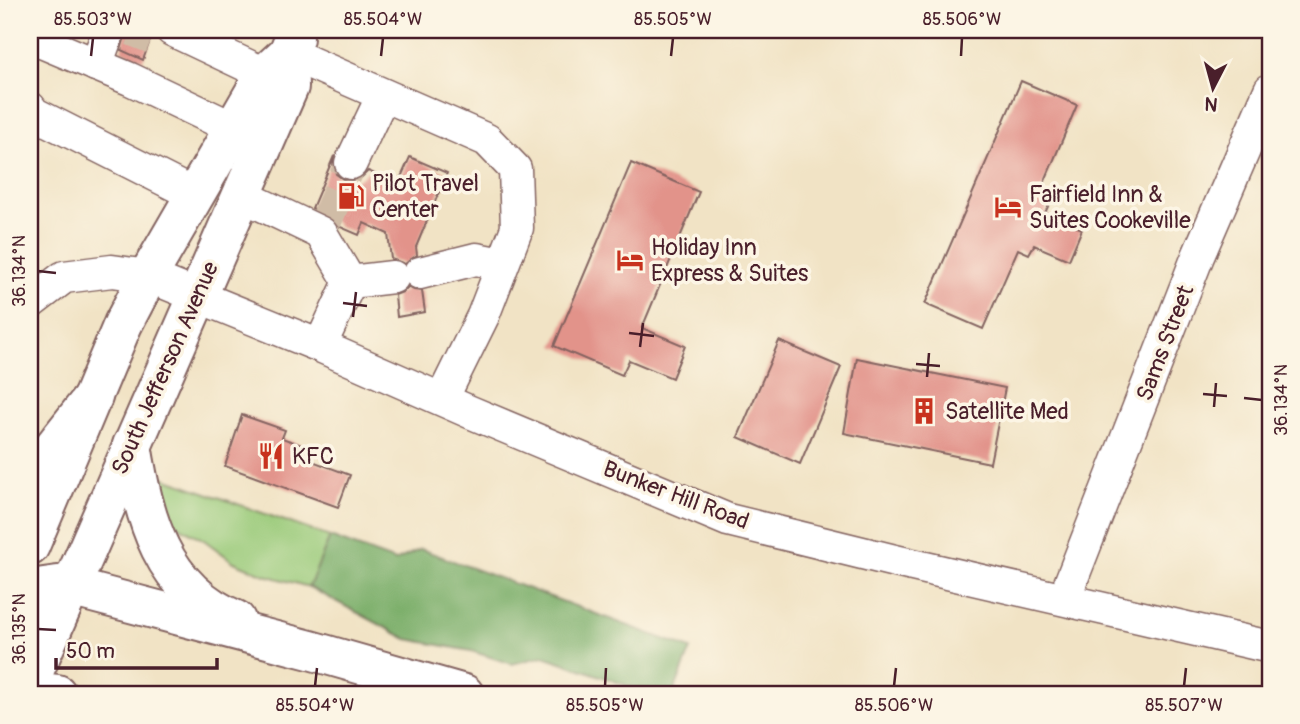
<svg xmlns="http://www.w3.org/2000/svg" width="1300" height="724" font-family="Pangolin,sans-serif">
	<rect width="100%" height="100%" fill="#fcf5e5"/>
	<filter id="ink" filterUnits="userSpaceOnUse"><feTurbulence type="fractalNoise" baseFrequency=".0143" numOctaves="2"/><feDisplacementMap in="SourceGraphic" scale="14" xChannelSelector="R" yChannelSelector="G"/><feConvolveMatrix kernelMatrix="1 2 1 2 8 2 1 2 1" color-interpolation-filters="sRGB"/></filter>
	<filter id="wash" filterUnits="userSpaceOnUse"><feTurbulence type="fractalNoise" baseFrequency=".00686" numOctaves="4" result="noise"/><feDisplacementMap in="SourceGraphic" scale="28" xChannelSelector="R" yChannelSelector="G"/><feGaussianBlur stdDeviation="1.57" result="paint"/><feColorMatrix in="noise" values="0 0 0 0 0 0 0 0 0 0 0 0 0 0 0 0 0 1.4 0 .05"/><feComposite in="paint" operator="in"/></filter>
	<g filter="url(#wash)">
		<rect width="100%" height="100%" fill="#f1e3c5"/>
		<!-- green -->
		<polygon fill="#9bcb7b" stroke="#727553" stroke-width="2" points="148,472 330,537 309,587 265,575 234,562 204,540 164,518"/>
		<!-- forest -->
		<polygon fill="#7caf6b" stroke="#63674b" stroke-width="2" points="330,537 395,561 421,549 691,649 673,694 634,688 544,656 512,664 471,651 407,639 309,587"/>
		<g id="blocks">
			<!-- building -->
			<g fill="#e2938a">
				<polygon points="127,30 154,30 143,60 121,50"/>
				<polygon points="1021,81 1077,105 1039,195 1051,200 1045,213 1082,229 1069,260 1034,245 1029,254 1018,249 983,329 925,304"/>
				<polygon points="334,156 333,165 336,174 344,180 352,181 361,178 368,171 398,184 410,157 447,173 416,247 417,255 405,264 391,259 388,234 364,223 359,235 338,226 329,216 312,208"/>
				<polygon points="631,163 699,192 642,328 685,346 672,378 629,360 622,375 554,346"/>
				<polygon points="408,287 414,290 422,291 425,312 397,317 395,295 403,292"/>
				<polygon points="779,341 841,367 800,464 738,437"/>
				<polygon points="857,358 1005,388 990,463 844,433"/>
				<polygon points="242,415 285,430 282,438 315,450 312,461 350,475 338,507 225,466"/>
			</g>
		</g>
	</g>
	<g filter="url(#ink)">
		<use href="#blocks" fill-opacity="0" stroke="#846461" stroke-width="2"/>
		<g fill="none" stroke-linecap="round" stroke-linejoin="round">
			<!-- minor-tunnel -->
			<g stroke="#d0bca6" stroke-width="32" stroke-dasharray="32 16" stroke-linecap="butt">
				<polyline points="132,30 152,38"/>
				<polyline points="326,221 351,163"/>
			</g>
			<defs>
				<g id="minor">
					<polyline points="172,30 265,74"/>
					<polyline points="30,37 130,79 233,128"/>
					<polyline points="288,53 487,140 515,169 517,228 483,316 442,399"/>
					<polyline points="96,65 109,30"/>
					<polyline points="30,108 33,113 195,195"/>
					<polyline points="351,163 383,95"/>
					<polyline points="241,195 321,233 350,282 320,346"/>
					<polyline points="420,273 476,259 502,264"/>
					<polyline points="350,282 393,277"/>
					<polyline points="30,303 64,277 112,271 148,276 320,346 470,412 728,520 895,561 1270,647"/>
					<polyline points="1064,599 1198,256 1270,90"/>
				</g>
				<g id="major">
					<polyline points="30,546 123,324 148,276 265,74 288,53 294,38"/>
					<polyline points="32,676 289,87 288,53"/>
				</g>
				<g id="highway">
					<path d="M132 445C144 518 161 589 236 620"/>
					<polyline points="30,477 93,397"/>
					<polyline points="30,589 58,585 70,587 310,650 464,694"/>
					<polyline points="30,615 37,640 34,672"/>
					<polyline points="30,691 57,694"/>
				</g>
			</defs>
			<!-- minor casing -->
			<use href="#minor" stroke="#846461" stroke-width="35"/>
			<!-- major casing -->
			<use href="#major" stroke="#846461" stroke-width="42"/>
			<!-- highway casing -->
			<use href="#highway" stroke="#846461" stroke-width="42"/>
			<!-- minor -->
			<use href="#minor" stroke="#fff" stroke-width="32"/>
			<!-- major -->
			<use href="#major" stroke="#fff" stroke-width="38"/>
			<!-- highway -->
			<use href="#highway" stroke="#fff" stroke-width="38"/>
		</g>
	</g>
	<!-- ticks -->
	<path fill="none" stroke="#4a1f2b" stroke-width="2.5" d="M91 56 93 38M381 56 383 38M671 56 673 38M961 56 962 38M38 271 56 273M343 303 367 306M353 317 356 292M629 333 654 336M640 347 643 323M916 364 940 366M927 377 929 353M1203 394 1227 396M1244 398 1262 400M1214 407 1216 383M38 629 56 630M315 686 317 668M605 686 606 668M894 686 896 668M1184 686 1186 668"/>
	<!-- icons -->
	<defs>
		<symbol id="fuel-bare" viewBox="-9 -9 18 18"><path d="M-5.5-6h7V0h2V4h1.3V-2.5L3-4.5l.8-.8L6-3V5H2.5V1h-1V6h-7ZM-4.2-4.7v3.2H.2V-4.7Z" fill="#c8321e" stroke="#fcf5e5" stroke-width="2.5" paint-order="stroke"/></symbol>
		<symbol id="hotel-bare" viewBox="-9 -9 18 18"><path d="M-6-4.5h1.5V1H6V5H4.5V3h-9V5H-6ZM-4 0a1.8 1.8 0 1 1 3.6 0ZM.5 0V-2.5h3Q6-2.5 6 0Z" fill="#c8321e" stroke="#fcf5e5" stroke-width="2.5" paint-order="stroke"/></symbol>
		<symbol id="building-bare" viewBox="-9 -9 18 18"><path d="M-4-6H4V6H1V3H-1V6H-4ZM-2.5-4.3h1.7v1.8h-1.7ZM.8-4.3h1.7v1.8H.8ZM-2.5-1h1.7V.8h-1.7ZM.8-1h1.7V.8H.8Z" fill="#c8321e" stroke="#fcf5e5" stroke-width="2.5" paint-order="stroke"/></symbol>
		<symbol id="restaurant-bare" viewBox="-9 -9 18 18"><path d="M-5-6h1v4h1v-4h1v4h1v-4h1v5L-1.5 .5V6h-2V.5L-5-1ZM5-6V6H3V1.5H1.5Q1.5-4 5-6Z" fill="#c8321e" stroke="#fcf5e5" stroke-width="2.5" paint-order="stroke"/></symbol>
	</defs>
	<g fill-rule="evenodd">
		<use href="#fuel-bare" x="332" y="177" width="38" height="38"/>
		<use href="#hotel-bare" x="989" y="188" width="38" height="38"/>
		<use href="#hotel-bare" x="611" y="241" width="38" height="38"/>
		<use href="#building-bare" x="905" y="392" width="38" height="38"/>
		<use href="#restaurant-bare" x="252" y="437" width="38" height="38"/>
	</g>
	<g text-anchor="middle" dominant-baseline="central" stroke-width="7" stroke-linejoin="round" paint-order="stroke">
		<!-- poi labels -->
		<g font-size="23" fill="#4a1f2b" stroke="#fcf5e5" text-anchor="start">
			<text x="372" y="183">Pilot Travel<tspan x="372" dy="26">Center</tspan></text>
			<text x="1029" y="194">Fairfield Inn &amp;<tspan x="1029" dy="26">Suites Cookeville</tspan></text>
			<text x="651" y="247">Holiday Inn<tspan x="651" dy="26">Express &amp; Suites</tspan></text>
			<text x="945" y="411">Satellite Med</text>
			<text x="292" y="456">KFC</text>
		</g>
		<!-- street labels -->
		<g font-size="23" fill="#4a1f2b" stroke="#fcf5e5">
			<text transform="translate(1165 343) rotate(-69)">Sams Street</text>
			<text transform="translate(165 368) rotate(-66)">South Jefferson Avenue</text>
			<text transform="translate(676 495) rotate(21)">Bunker Hill Road</text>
		</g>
	</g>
	<!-- margin -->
	<rect width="1300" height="724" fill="none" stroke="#fcf5e5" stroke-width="77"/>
	<!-- north arrow -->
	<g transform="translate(1213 88) rotate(186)" stroke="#fcf5e5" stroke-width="5" paint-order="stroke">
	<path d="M0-5L12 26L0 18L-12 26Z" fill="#4a1f2b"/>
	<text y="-10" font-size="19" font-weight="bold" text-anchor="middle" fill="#4a1f2b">N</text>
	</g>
	<!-- scale -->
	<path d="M56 658v10h161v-10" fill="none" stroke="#4a1f2b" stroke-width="3.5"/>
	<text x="66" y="658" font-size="21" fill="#4a1f2b" stroke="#fcf5e5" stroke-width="5" paint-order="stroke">50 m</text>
	<rect x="38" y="38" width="1224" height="648" fill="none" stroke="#4a1f2b" stroke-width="2.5"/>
	<g font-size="18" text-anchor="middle" fill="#4a1f2b">
		<text x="93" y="25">85.503°W</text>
		<text x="383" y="25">85.504°W</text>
		<text x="673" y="25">85.505°W</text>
		<text x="962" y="25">85.506°W</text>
		<text transform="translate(19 271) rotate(-90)" y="6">36.134°N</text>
		<text transform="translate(1281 400) rotate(-90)" y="6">36.134°N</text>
		<text transform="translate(19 629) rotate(-90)" y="6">36.135°N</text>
		<text x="315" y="711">85.504°W</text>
		<text x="605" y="711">85.505°W</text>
		<text x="894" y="711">85.506°W</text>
		<text x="1184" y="711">85.507°W</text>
	</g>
</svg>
